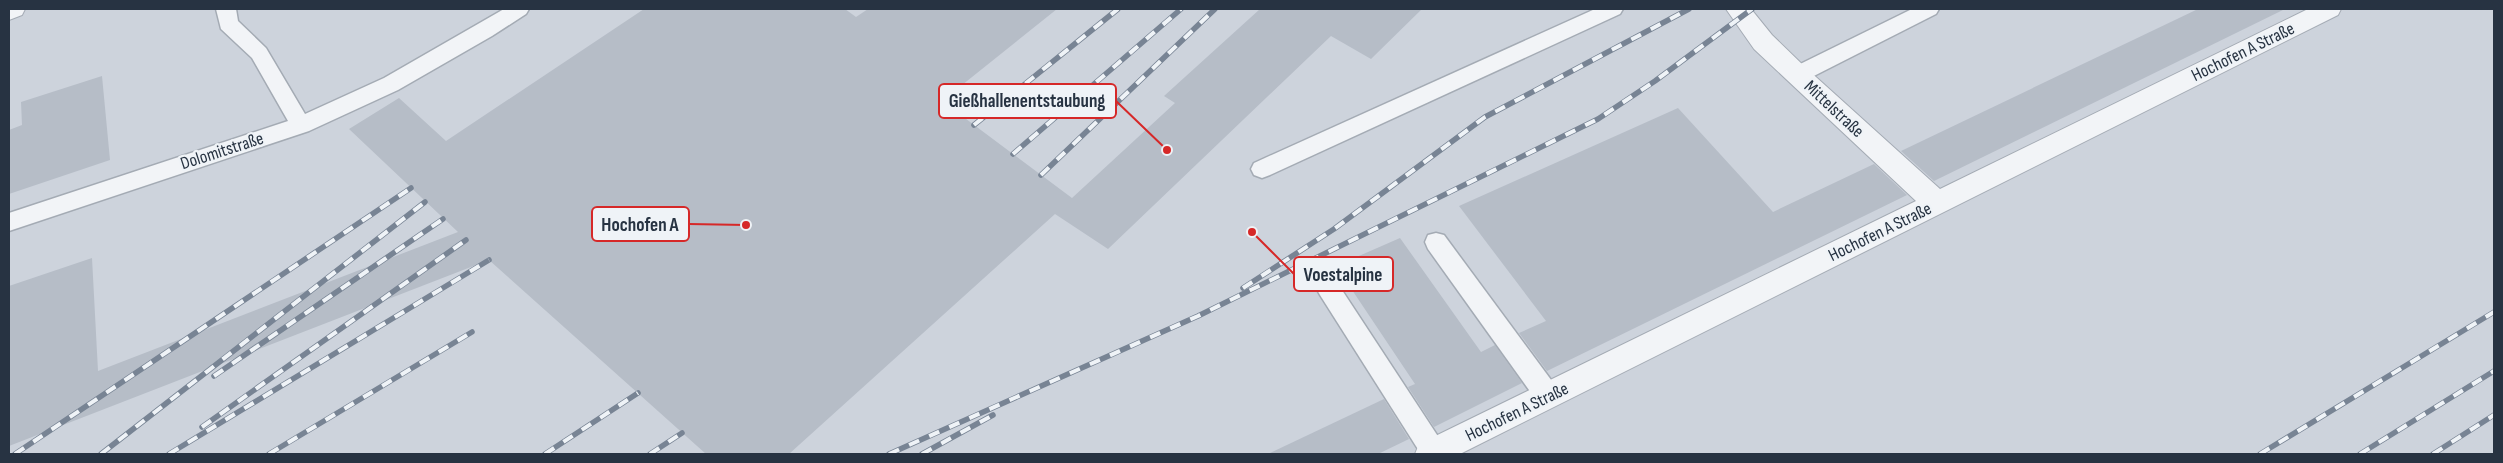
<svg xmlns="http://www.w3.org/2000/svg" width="2503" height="463" font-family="'Sofia Sans Condensed',sans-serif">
	<rect width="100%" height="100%" fill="#dfe4e9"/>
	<!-- built -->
	<rect fill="#cdd3dc" x="9" y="9" width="2485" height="445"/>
	<!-- building -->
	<g fill="#b6bdc7">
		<polygon points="644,9 845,9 856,17 868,9 1057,9 942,101 1072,198 1175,103 1164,96 1260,9 1422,9 1371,59 1331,36 1108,249 1055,214 789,454 706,454 489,260 9,446 9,286 92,258 98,371 458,232 349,129 399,98 446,141"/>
		<polygon points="2198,9 2285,9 1934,181 1901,151"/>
		<polygon points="102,76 110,160 9,194 9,130 22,125 21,102"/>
		<polygon points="1678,108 1773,212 1874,164 1907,195 1547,371 1519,333 1546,321 1459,206"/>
		<polygon points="1400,238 1481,352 1495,345 1522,383 1434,427 1408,387 1415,384 1336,266"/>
		<polygon points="1384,399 1409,439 1378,454 1268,454"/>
	</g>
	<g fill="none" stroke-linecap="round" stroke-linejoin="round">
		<defs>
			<g id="service">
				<polygon points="216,9 236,9 238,21 266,48 305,114 384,78 504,9 529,9 526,14 492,36 398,90 309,131 9,231 9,213 288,121 252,58 221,29"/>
				<polygon points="1595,9 1623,9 1620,14 1270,175 1262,178 1254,175 1251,169 1254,163"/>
				<polygon points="1912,9 1939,9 1936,14 1804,81 1797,83 1790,81 1787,75 1790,69"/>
				<polygon points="1436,233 1444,235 1557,388 1560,396 1557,404 1548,407 1539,404 1428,249 1425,242 1428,235"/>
				<polygon points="1328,278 1336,281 1443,444 1445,454 1421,454 1320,295 1316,288 1320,281"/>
			</g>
			<g id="minor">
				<polygon points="9,9 25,9 22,15 9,20"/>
				<polygon points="1726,9 1751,9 1772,35 1806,68 1940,189 2308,9 2341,9 2338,15 1460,454 1415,454 1419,444 1916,201 1754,49"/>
			</g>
		</defs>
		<!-- service casing -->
		<use href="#service" stroke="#a4abb4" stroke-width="3"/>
		<!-- minor casing -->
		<use href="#minor" stroke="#a4abb4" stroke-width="2"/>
		<!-- service -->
		<use href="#service" fill="#f2f4f7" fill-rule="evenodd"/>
		<!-- minor -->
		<use href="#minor" fill="#f2f4f7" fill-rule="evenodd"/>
		<defs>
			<g id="rail">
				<polyline points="974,125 1118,9"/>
				<polyline points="1013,154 1181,9"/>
				<polyline points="1041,175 1215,9"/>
				<polyline points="1243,288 1334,229 1485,117 1689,9"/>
				<polyline points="214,376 443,219"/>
				<polyline points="202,427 466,240"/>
				<polyline points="15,454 411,188"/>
				<polyline points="101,454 425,202"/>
				<polyline points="169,454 489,260"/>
				<polyline points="269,454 472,332"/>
				<polyline points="545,454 638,393"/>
				<polyline points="650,454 682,433"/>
				<polyline points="889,454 1198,316 1598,119 1655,81 1752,9"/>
				<polyline points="922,454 993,415"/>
				<polyline points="2260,454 2494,312"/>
				<polyline points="2360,454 2494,371"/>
				<polyline points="2433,454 2494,415"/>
			</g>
		</defs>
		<!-- rail casing -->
		<use href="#rail" stroke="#788494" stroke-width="5.5"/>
		<!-- rail -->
		<use href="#rail" stroke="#eff3f7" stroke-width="4" stroke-dasharray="11" stroke-linecap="butt"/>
	</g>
	<g text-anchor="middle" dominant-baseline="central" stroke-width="4.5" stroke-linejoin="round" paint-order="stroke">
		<!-- street labels -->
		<g font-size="18" fill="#273342" stroke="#eff3f7">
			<text transform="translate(2243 52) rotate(-26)">Hochofen A Straße</text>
			<text transform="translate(1834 109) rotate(43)">Mittelstraße</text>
			<text transform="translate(222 151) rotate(-18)">Dolomitstraße</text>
			<text transform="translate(1880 232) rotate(-26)">Hochofen A Straße</text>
			<text transform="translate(1517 412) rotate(-26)">Hochofen A Straße</text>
		</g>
	</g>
	<!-- callouts -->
	<path fill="none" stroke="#d62828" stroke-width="2" d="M1167 150L1116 101M746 225L689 224M1252 232L1294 274"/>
	<g fill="#d62828" stroke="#eff3f7" stroke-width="2">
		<circle cx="1167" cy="150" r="5"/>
		<circle cx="746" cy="225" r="5"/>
		<circle cx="1252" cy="232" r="5"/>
	</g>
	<g fill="#eff3f7" stroke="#d62828" stroke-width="2">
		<rect x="939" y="84" width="177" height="34" rx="5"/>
		<rect x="592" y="207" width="97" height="34" rx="5"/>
		<rect x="1294" y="257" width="99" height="34" rx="5"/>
	</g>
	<g font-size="19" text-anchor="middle" font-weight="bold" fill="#273342">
		<text x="1027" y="107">Gießhallenentstaubung</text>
		<text x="640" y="231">Hochofen A</text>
		<text x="1343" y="281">Voestalpine</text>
	</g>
	<!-- border -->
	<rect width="2503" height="463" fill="none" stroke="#273342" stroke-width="20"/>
</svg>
